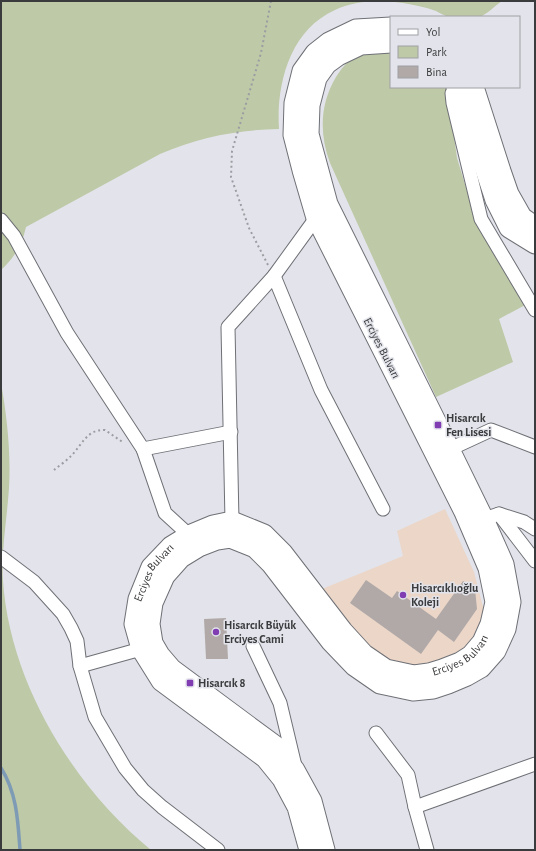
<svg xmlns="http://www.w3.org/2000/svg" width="536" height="851" font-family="'Alegreya Sans',sans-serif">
	<rect width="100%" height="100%" fill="#e3e4eb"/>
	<!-- education -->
	<polygon fill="#ebd6c8" points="445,509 474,572 484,611 483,620 464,656 406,671 365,645 322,589 403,556 397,531"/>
	<!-- green -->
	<g fill="#bec9a7">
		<path d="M1 1H502C496 5 487 14 480 17 477 18 471 17 468 17 462 17 455 18 450 17 445 16 440 13 436 11 425 7 414 5 403 3 381 0 355 0 335 10 290 30 276 84 279 129 237 130 199 137 160 154L26 227C22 245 14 258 1 270Z"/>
		<path d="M391 51V87H447L457 158 470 201 527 304 499 319 513 362 436 397 330 163C319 133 320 104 336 77 341 69 349 59 357 55 365 51 382 52 391 51Z"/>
		<path d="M1 383C7 417 11 452 9 488 7 519 1 550 3 581 10 683 73 786 151 850H1Z"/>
	</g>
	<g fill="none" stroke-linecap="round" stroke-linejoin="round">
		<!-- stream -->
		<path stroke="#7e9bb5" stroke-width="3.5" d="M1 768C17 793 18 822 20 850"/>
	</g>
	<!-- building -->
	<g fill="#b0a9a7">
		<polygon points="366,580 392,598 397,591 436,619 463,581 475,589 477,609 454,642 438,630 421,654 350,603"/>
		<polygon points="226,618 228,659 206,659 204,619"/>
	</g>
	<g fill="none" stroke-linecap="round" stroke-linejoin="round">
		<defs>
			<g id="minor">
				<polyline points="452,93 453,103 481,219 535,310"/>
				<polyline points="1,220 14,236 67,333 143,449 165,513 189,535"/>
				<polyline points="274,276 321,390 383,509"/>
				<polyline points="143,449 231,432"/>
				<polyline points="450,449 491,430 535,447"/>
				<polyline points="499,514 524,522 535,529"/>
				<polyline points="484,519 499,514 535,561"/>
				<polyline points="232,521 228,327 274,276 316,218"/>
				<polyline points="1,557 34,582 63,614 71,628 77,641 80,666 95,717 125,768 143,790 162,807 218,850"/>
				<polyline points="253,646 280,703 295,766"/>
				<polyline points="80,666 141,649"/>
				<polyline points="376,733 408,775 415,807 427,850"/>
				<polyline points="415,807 535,764"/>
			</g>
			<g id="highway">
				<polyline points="456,87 468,117 495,200 509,228 535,244"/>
				<polyline points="474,87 501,171 509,194 522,217 535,226"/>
				<path id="s1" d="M309 850 297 807 282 779 265 758 161 681 141 649 134 624 138 599 151 567 171 546 189 535 213 525 232 521 264 534 283 553 343 631 364 654 386 669 414 675 429 673 442 669 460 662 471 655 482 642 490 624 495 602 488 568 464 512 316 218 302 170 293 135 294 103 302 71 315 53 329 42 356 29 391 27"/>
				<polyline points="325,850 312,801 295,770 276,746 172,669 160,655 153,643 150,624 153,603 165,576 181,558 199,547 217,540 230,538 255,548 271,564 331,642 354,666 380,684 413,691 433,689 448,684 467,676 481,668 496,651 506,629 511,602 504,564 484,519 438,425 328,204 309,134 310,105 317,78 327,64 338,56 361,45 391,43"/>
			</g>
		</defs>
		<!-- minor casing -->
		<use href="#minor" stroke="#6e7076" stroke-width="15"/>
		<!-- highway casing -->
		<use href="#highway" stroke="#6e7076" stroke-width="21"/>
		<!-- path -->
		<g stroke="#9c9da2" stroke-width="2" stroke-dasharray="2 3" stroke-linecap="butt">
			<polyline points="268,265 249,228 231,177 232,151 261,53 271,1"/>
			<path d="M54 470C59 466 66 461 71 456 82 445 87 429 105 430L124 443"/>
		</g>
		<!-- minor -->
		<use href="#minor" stroke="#fff" stroke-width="13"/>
		<!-- highway -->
		<use href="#highway" stroke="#fff" stroke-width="19"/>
	</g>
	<!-- markers -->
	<g fill="#813eb2" stroke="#e3e4eb" stroke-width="1.5">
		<rect x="434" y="421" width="8" height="8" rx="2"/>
		<circle cx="403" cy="595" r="4"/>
		<circle cx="216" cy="632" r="4"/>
		<rect x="186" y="679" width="8" height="8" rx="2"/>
	</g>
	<g text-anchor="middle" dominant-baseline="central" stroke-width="3" stroke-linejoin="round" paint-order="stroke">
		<!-- street labels -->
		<g font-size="12" fill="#3a3b3d" stroke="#e3e4eb">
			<text transform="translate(382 348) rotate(63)">Erciyes Bulvarı</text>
			<text stroke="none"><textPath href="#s1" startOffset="353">Erciyes Bulvarı</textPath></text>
			<text stroke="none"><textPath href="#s1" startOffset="750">Erciyes Bulvarı</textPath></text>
		</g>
		<!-- poi labels -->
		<g font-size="12" font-weight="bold" fill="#3a3b3d" stroke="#e3e4eb" text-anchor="start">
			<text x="446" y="418">Hisarcık<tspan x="446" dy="14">Fen Lisesi</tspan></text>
			<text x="411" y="588">Hisarcıklıoğlu<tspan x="411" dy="14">Koleji</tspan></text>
			<text x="224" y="625">Hisarcık Büyük<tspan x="224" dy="14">Erciyes Cami</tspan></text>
			<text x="198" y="683">Hisarcık 8</text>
		</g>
	</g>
	<!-- border -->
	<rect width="536" height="851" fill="none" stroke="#3a3b3d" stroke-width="4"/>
	<!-- legend -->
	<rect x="390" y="16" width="130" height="72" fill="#e3e4eb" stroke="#9fa0a5"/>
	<rect x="398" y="29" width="20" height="6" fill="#ffffff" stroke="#9fa0a5"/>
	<text x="426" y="36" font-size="12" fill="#3a3b3d">Yol</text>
	<rect x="398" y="46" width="20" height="12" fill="#bec9a7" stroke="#9fa0a5"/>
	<text x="426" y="56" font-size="12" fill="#3a3b3d">Park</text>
	<rect x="398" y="66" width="20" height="12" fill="#b0a9a7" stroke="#9fa0a5"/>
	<text x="426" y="76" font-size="12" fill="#3a3b3d">Bina</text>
</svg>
